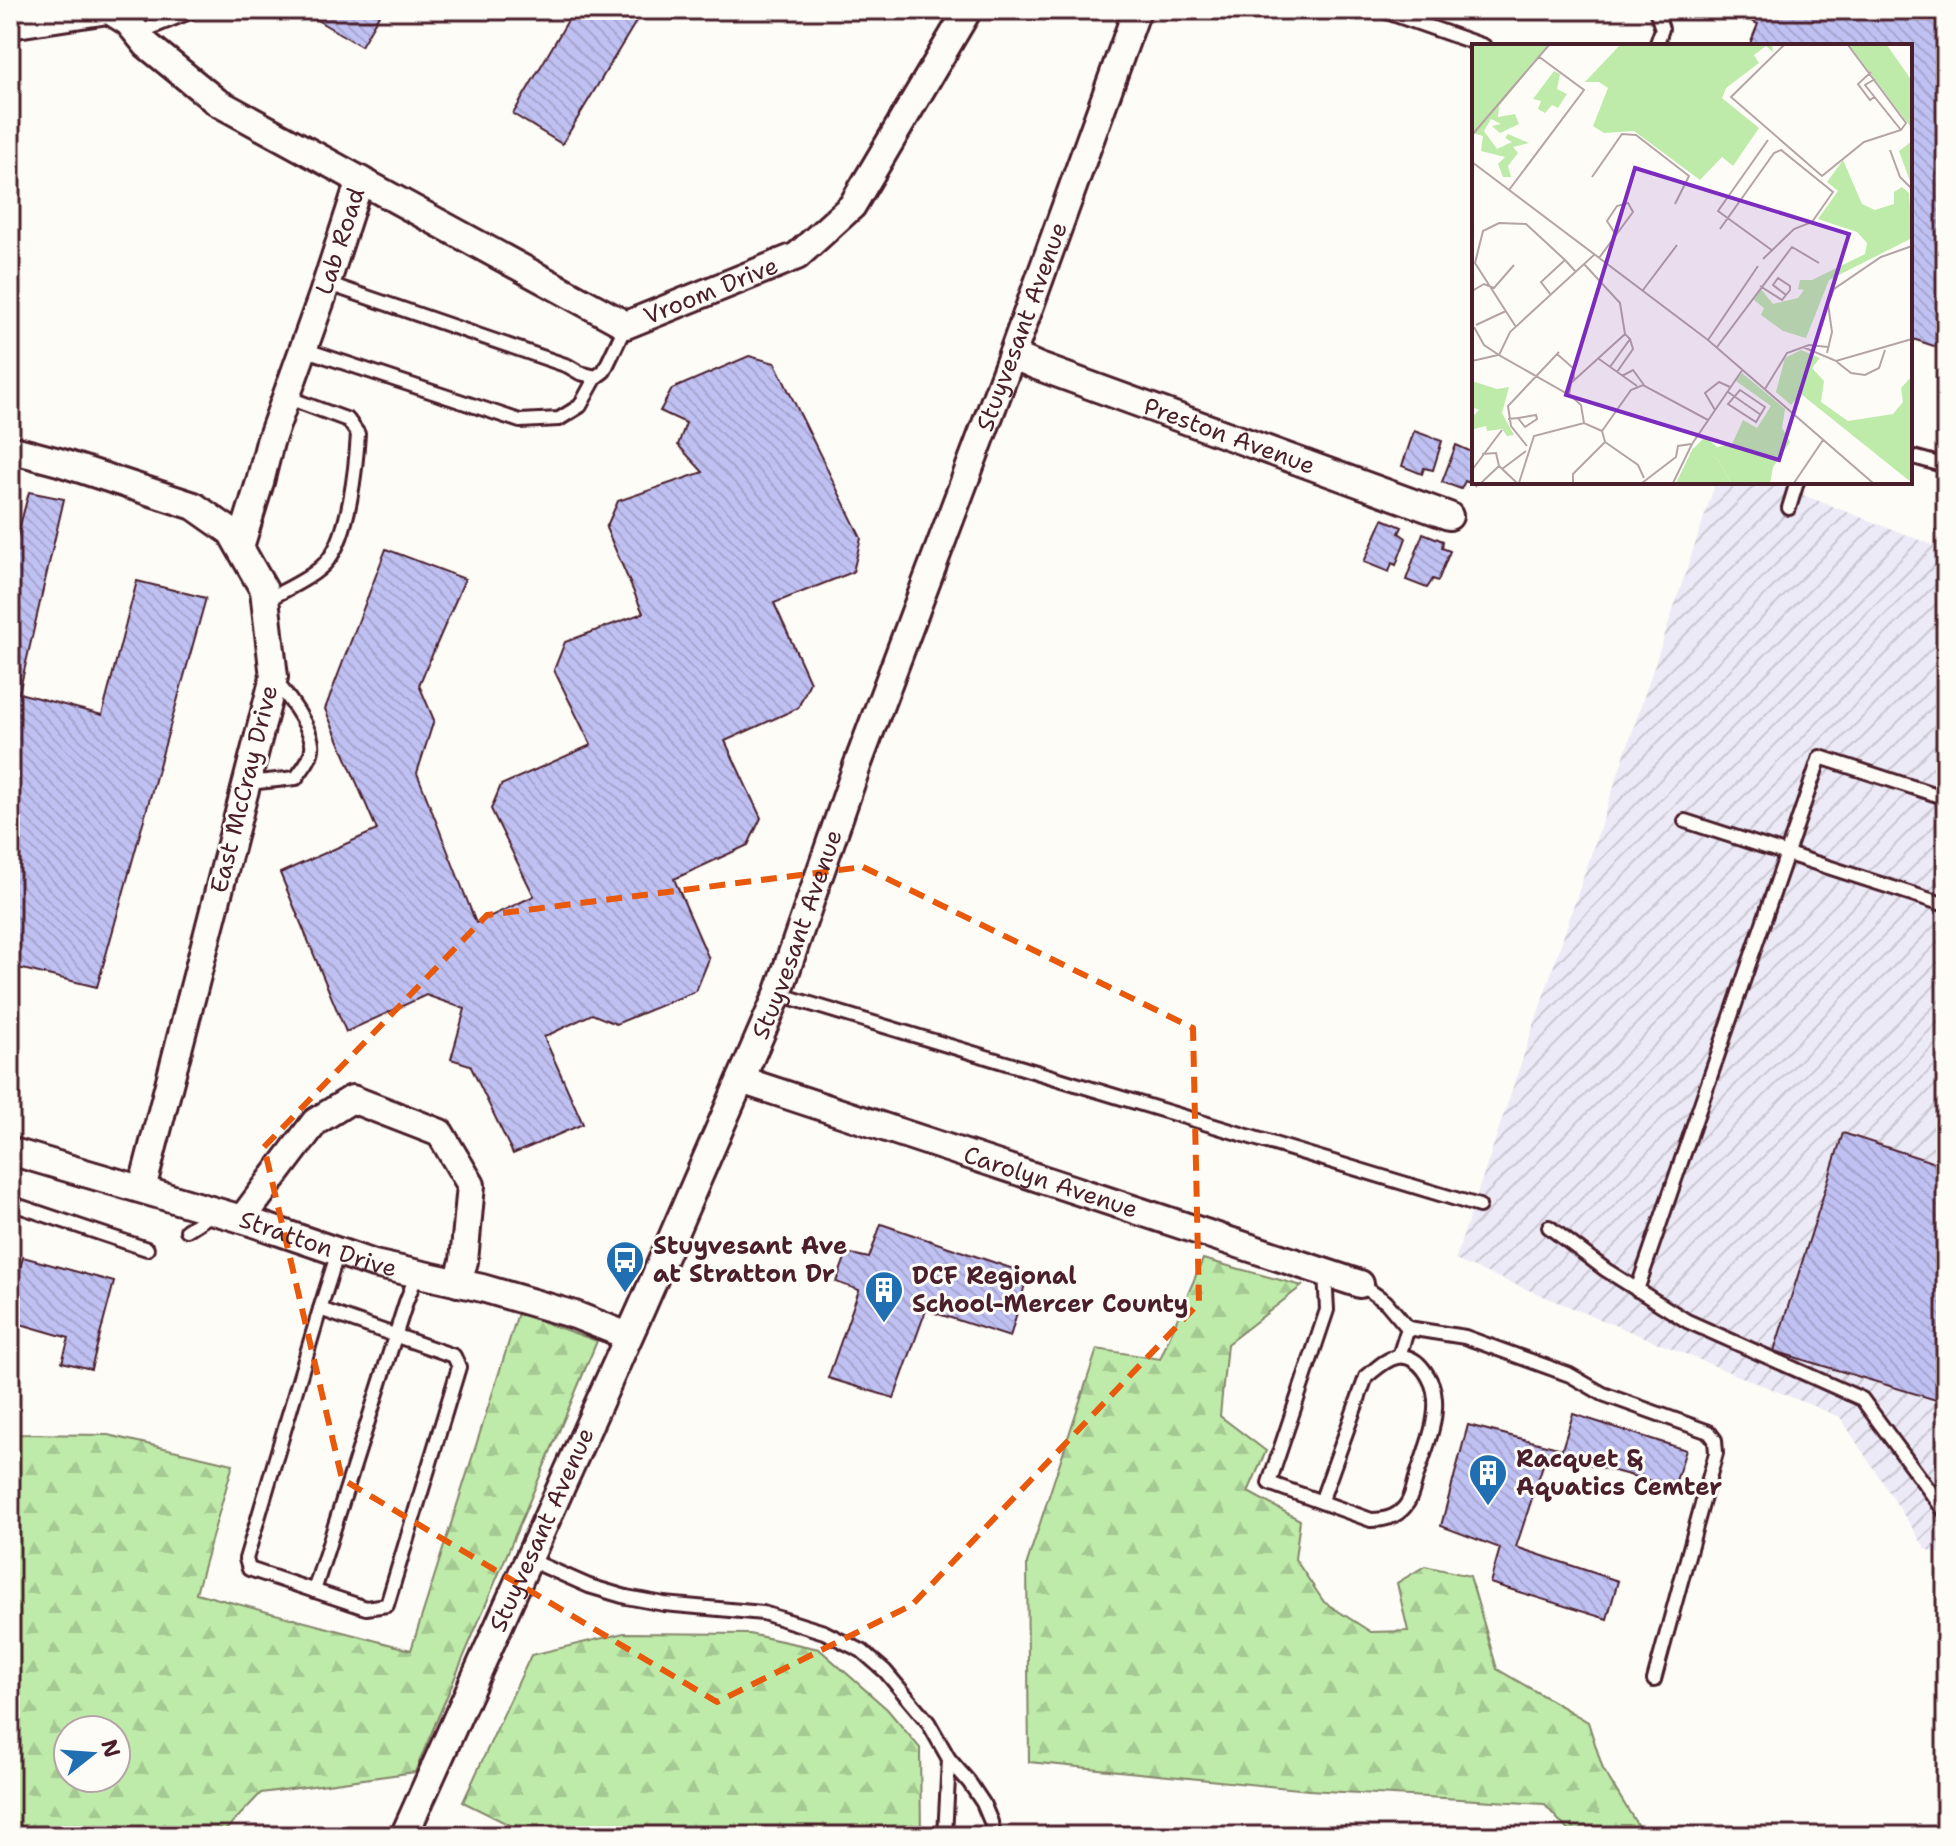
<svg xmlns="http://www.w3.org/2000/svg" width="1956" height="1846" font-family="'Shantell Sans',sans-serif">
	<defs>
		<pattern id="industrial-furrows" width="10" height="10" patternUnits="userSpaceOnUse" patternTransform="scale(2)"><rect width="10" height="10" fill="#ebeaf6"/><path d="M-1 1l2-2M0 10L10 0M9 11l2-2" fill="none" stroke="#cbc8d3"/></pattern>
		<pattern id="forest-firs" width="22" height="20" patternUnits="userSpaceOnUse" patternTransform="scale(2)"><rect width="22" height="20" fill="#beeba9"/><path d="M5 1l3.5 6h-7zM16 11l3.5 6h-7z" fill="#a5c992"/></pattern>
		<pattern id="building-back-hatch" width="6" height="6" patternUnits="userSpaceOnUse" patternTransform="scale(2)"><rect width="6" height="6" fill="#c0c1f3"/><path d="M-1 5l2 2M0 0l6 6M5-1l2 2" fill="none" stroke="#a6a5d0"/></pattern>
	</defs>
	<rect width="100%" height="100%" fill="#fdfcf7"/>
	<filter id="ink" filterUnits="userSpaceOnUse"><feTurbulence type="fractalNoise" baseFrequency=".0125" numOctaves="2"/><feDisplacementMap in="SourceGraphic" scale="16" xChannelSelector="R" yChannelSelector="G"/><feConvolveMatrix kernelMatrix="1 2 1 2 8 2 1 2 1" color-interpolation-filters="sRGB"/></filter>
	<g filter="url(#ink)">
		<!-- industrial -->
		<polygon fill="url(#industrial-furrows)" points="1716,482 1769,482 1946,550 1946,1556 1926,1549 1840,1417 1455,1260"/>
		<!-- forest -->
		<g fill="url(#forest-firs)" stroke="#84856a" stroke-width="2" fill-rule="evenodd">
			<polygon points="1203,1259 1302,1286 1227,1344 1220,1416 1266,1451 1248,1492 1300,1520 1295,1559 1324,1602 1371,1632 1408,1631 1397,1583 1425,1566 1470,1576 1497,1669 1588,1722 1603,1769 1644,1836 1573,1836 1544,1804 1309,1790 1029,1762 1027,1563 1097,1349 1160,1359"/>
			<path d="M518 1313 597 1341 415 1772 261 1793 220 1836H10V1427L15 1434 108 1435 233 1464 196 1593 411 1650ZM68 1730H116V1778H68Z"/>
			<polygon points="624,1633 749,1634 819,1649 887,1709 920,1748 921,1836 532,1836 463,1802 531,1655"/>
		</g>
		<!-- building -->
		<g fill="url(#building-back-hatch)" stroke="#4a1f2b" stroke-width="2">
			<polygon points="320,10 382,10 361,46 315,19"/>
			<polygon points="574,10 643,10 562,144 513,114"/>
			<polygon points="1741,10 1946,10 1946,350 1910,338 1910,46 1749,46 1758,24 1740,16"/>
			<polygon points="749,356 775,363 861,538 853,572 774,603 810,682 798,708 725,741 761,818 748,845 674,879 709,959 696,991 616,1024 592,1014 544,1037 583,1124 513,1154 470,1065 451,1059 465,1009 426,995 346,1032 280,873 377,830 325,709 386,549 465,579 419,685 434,720 417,773 476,923 534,896 491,809 501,785 591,745 554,670 565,642 643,613 606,528 618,501 703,472 678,445 686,423 660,411 672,389"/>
			<polygon points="1414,431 1442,441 1433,470 1424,468 1422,474 1402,466"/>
			<polygon points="1456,445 1474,453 1475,482 1474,485 1465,481 1461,489 1442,482"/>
			<polygon points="29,492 64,499 19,693 102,715 137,581 206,598 97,987 10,966 10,563"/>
			<polygon points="1383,519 1402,527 1399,533 1406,538 1396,565 1392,563 1389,572 1364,562"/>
			<polygon points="1423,533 1443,541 1442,548 1450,551 1438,581 1433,579 1427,588 1406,580"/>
			<polygon points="1946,1128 1946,1403 1774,1351 1843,1133 1935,1163"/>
			<polygon points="881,1224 1028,1274 1010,1337 926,1310 894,1398 828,1378 859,1290 836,1282 847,1253 869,1258"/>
			<polygon points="23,1257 114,1282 91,1369 62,1362 69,1338 10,1321 10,1306"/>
			<polygon points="1573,1414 1686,1450 1674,1487 1547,1453 1516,1547 1618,1581 1607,1619 1490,1583 1500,1548 1441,1526 1468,1425 1562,1449"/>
		</g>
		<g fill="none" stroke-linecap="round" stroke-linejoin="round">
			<defs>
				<g id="service">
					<polyline points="1381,10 1484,46"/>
					<polyline points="1656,10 1662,29 1656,46"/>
					<polyline points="138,33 195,10"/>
					<polyline points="326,283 568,366 580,373 596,377 604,371 626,325"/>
					<polyline points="303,349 520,421 559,419 580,406 596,377"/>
					<polyline points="1910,456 1946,466"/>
					<polyline points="1789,508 1797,482"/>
					<path d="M265 601C284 590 315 577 328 560 349 535 356 467 358 434L348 420 286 397"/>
					<path d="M248 783 296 778C303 768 314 756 312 743 309 725 286 694 275 680"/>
					<polyline points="1685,821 1946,905"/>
					<polyline points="778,994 1479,1206"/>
					<polyline points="10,1203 147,1249"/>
					<polyline points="1549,1227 1606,1270 1687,1321 1862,1399 1946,1513"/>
					<polyline points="187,1230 214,1213"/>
					<polyline points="1360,1284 1386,1302 1408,1328 1465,1337 1570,1375 1603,1394 1709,1432 1715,1440 1716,1453 1654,1680"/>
					<polyline points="1637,1290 1820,757 1946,798"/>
					<polygon points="320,1309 454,1356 459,1367 387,1605 366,1608 249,1569 246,1559"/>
					<polyline points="320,1309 338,1252"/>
					<polyline points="1399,1356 1408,1328"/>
					<path d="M1321 1502 1366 1377C1375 1370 1385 1359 1397 1357 1419 1353 1434 1381 1435 1399 1437 1425 1424 1453 1416 1478 1414 1485 1412 1495 1408 1502 1400 1516 1387 1520 1371 1520L1269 1483 1327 1310 1325 1273"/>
					<polyline points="530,1560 589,1586 626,1597 664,1604 763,1613 824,1632 862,1651 885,1671 928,1722 949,1759 969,1782 983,1803 991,1822 993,1836"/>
					<polyline points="314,1591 406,1302 417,1274"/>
					<polyline points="945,1836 949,1759"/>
				</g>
				<g id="minor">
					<path id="s1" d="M109 10 128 22 147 45 217 102 626 325 797 256 852 206 968 10"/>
					<polyline points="10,25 108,10"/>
					<path id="s2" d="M1012 355 1037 366 1449 516"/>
					<polyline points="10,449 59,462 194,506 231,532 264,590 274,677 142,1189"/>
					<path id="s3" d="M240 547 260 482 270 442 322 297 360 180"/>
					<path id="s4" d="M741 1080 1360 1284"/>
					<path id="s5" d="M10 1151 245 1220 374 1264 482 1288 575 1315 628 1336"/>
					<polyline points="242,1219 315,1122 352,1099 440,1133 471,1185 464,1261 458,1283"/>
					<path id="s6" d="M404 1836 642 1307 778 994 857 766 1012 355 1137 10"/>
				</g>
			</defs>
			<!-- service casing -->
			<use href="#service" stroke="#4a1f2b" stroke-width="18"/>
			<!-- minor casing -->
			<use href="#minor" stroke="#4a1f2b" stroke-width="32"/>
			<!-- service -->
			<use href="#service" stroke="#fdfcf7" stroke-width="12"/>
			<!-- minor -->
			<use href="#minor" stroke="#fdfcf7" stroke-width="26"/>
		</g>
	</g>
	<!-- marked area -->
	<path fill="none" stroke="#e8590c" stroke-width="6" stroke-dasharray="16 10" stroke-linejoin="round" d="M863 867 1193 1028 1199 1303 912 1605 717 1702 342 1479 264 1147 487 915Z"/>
	<!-- icons -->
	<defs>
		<symbol id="bus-pin" viewBox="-11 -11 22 30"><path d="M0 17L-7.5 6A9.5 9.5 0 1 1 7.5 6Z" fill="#1f6fb2" stroke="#fdfcf7"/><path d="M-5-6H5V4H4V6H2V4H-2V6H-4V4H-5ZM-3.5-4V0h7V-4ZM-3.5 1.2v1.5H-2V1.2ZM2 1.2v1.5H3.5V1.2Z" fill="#fff"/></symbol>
		<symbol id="building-pin" viewBox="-11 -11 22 30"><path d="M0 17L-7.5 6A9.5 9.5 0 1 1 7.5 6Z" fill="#1f6fb2" stroke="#fdfcf7"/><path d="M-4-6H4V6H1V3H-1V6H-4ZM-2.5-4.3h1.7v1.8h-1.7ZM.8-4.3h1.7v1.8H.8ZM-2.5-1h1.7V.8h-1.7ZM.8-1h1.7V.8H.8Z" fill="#fff"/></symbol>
	</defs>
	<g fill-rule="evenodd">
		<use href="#bus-pin" x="603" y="1238" width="44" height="60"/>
		<use href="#building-pin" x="862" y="1268" width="44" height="60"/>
		<use href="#building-pin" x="1466" y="1451" width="44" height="60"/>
	</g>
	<g text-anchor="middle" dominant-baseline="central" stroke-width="6" stroke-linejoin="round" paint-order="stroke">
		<!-- street labels -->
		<g font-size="24" fill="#4a1f2b" stroke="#fdfcf7">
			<text stroke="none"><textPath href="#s3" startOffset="322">Lab Road</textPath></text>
			<text stroke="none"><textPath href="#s1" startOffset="700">Vroom Drive</textPath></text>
			<text stroke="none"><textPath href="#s6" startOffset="1632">Stuyvesant Avenue</textPath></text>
			<text stroke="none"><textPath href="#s2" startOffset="232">Preston Avenue</textPath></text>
			<text transform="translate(244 789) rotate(-76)">East McCray Drive</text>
			<text stroke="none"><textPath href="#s6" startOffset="984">Stuyvesant Avenue</textPath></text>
			<text stroke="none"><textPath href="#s4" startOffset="326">Carolyn Avenue</textPath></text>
			<text stroke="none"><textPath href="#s5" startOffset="322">Stratton Drive</textPath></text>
			<text stroke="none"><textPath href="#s6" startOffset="336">Stuyvesant Avenue</textPath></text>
		</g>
		<!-- poi labels -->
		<g font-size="24" font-weight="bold" fill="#4a1f2b" stroke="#fdfcf7" text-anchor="start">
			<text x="653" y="1246">Stuyvesant Ave<tspan x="653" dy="28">at Stratton Dr</tspan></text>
			<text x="912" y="1276">DCF Regional<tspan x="912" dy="28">School-Mercer County</tspan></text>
			<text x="1516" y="1459">Racquet &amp;<tspan x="1516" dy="28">Aquatics Cemter</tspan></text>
		</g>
	</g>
	<!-- overview -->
	<g transform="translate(1472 44)">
		<rect width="440" height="440" fill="#fdfcf7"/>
		<path d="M221 404 245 414 259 439H204Z" fill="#beeba9"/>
		<path d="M0 1H77L27 62 26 73 43 70 47 80 28 89 20 82 29 80 19 75 12 87 25 105 40 98 33 94 36 90 57 99 41 103 46 109 36 122 39 133H31L26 120 33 113 9 107 11 92 0 89ZM148 1H300L301 8 294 2 282 11 287 19 254 44 250 54 287 84 261 122 250 113 228 136 162 87 132 89 121 82 136 44 127 38H113ZM377 1H415L440 37V85ZM82 27 88 30 85 45 95 50 86 64 80 61 73 69 66 65 69 57 61 55ZM440 97V143L427 107ZM371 116 390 160 403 166 422 160V148L430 143 437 149 440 194 357 236 334 294 311 287 289 271 292 264 282 256 289 245 301 260 326 254 332 246 326 245 328 236H340L393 210 395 199 385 188 346 175 366 147 355 138ZM329 306 348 314 340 324 352 337 349 358 376 377 421 370 431 358 429 344 440 332V439L329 350 319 361 304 348 313 314ZM270 329 313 365 310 384 318 398 301 423 298 439H259L245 414 221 405 233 393 245 403 260 400 271 376 285 384 299 362 264 337ZM0 337 25 345 37 343 30 369 42 391 35 392 30 385 15 387 14 382 2 385 0 373 7 366 0 363Z" fill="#beeba9"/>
		<path fill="none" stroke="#b5a4a5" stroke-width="2" d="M312 1 259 53 350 132 392 98 429 86 434 79 376 1M399 28 386 40 398 56 402 53M403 35 393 41 429 86M0 91 77 1M296 96 246 167 301 207M418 106 428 133 440 145M0 118 236 296 401 439M120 133 150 90 164 91 217 132 203 160M37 146 112 46 66 12M248 185 302 109 309 106 361 148 340 178 322 185 291 215M127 214 161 168 156 159 145 162 135 177 144 191M288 242 310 256 318 246V242L306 234 301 241 314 251M171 246 205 201M0 247 12 240 22 244 42 221M79 251 69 238 93 216 104 228M4 281 34 267M2 283 12 301 27 311M44 283 3 219 11 187 27 179 54 180 93 216M236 296 286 222M245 303 320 203 347 219M331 303 364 317 440 295M355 309 360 288 356 260 362 245 409 213 440 202M85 310 101 324 102 336M127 315 165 342M0 317 26 311M365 318 379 329 393 331 407 324 413 306M138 323 158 295 153 290M145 328 161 305 158 295M150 332 161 326 172 341M293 345 315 309 337 301 356 303M268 346 293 363 284 378 256 360ZM256 348 289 371M97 351 99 339 153 290 148 259 112 220M243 366 233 349 247 338 258 343M36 375 46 374 64 371 65 375 53 383 46 374M112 379 109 361 99 352 27 311 38 288 123 210M130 387 159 346 171 341 236 376M130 387 133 398 166 421 172 434M55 402 39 382 36 362 87 308M10 410 24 409 27 422M30 425 54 407M0 426 30 386M9 439 27 422 45 439M47 439 62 392 112 379 130 387M101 439V430L133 398M170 439 204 413 206 402 219 400M201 439 220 400 271 325M322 439 351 396"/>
		<path fill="#7b2cbf" fill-opacity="0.15" stroke="#7b2cbf" stroke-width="4" d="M163 124 377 190 307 416 94 351Z"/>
		<rect width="440" height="440" fill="none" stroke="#4a1f2b" stroke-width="4"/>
	</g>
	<!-- margin -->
	<rect width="1956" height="1846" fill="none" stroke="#fdfcf7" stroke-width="40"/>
	<rect x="20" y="20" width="1916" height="1806" fill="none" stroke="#4a1f2b" stroke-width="3" filter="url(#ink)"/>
	<!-- north arrow -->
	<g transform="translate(92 1754) rotate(73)"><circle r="38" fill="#fdfcf7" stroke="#b5a4a5" stroke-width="2"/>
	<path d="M0-6L14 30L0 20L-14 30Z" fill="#1f6fb2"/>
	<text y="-12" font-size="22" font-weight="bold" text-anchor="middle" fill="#4a1f2b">N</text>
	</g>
</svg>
